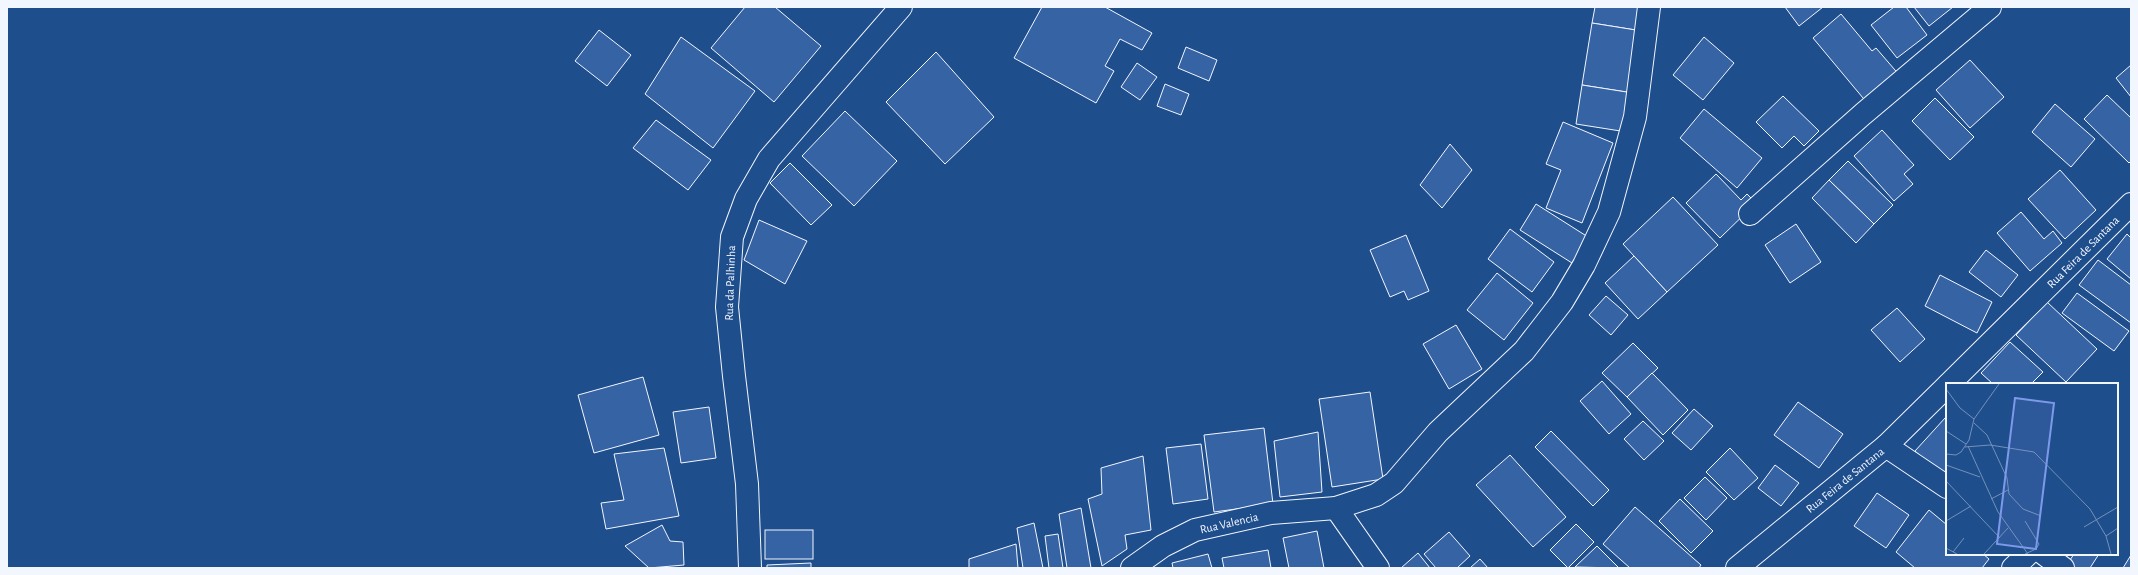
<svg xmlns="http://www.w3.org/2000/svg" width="2138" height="575" font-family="'Alegreya Sans',sans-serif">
	<rect width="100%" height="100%" fill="#1f4e8c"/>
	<!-- building -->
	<g fill="#3563a3" stroke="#f2f6ff">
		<polygon points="745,7 775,7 821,46 774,102 711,48"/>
		<polygon points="1042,7 1105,7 1152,33 1142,50 1120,39 1105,66 1114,71 1096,103 1014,58"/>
		<polygon points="1595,7 1646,7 1642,31 1592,23"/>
		<polygon points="1785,7 1823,7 1799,26"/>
		<polygon points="1894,7 1906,7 1927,35 1897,58 1871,25"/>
		<polygon points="1914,7 1953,7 1929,26"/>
		<polygon points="1841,14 1872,51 1876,48 1901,77 1868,104 1813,38"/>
		<polygon points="1592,23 1642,31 1633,93 1582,85"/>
		<polygon points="599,30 631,55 607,86 575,61"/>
		<polygon points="681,37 755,91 713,148 645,94"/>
		<polygon points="1704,37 1734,63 1703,100 1673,75"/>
		<polygon points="1186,47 1217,60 1209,81 1178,68"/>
		<polygon points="936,52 994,117 945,164 886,102"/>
		<polygon points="1970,60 2004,97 1970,128 1936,90"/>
		<polygon points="1137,63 1157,77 1140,100 1121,87"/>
		<polygon points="2131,65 2131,97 2116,78"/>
		<polygon points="1165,84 1189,94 1181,115 1157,106"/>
		<polygon points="1582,85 1633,93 1627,132 1576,124"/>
		<polygon points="2107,95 2131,118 2131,161 2129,163 2084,119"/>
		<polygon points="1783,96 1819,131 1804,146 1794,136 1782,148 1756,122"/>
		<polygon points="1935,98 1974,137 1950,160 1912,121"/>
		<polygon points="2055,104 2095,139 2071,167 2032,132"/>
		<polygon points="1704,109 1762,158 1737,188 1680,138"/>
		<polygon points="845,111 897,161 854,206 802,156"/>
		<polygon points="656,120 711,160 688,190 633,148"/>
		<polygon points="1563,122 1613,143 1582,223 1546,208 1561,170 1546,164"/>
		<polygon points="1882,130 1914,165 1904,174 1913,184 1894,201 1854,156"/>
		<polygon points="1450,144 1472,170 1442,208 1420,185"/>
		<polygon points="1848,161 1893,205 1874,224 1829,180"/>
		<polygon points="790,163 832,205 811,225 770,183"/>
		<polygon points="2060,170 2096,210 2065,239 2028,199"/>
		<polygon points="1716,174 1741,200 1747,194 1756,203 1720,238 1686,203"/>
		<polygon points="1829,180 1874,224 1856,243 1812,198"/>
		<polygon points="1673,197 1718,245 1667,292 1623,244"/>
		<polygon points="1536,204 1588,237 1572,263 1520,230"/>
		<polygon points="2021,212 2044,239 2053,231 2062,243 2030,271 1997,233"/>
		<polygon points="759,220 807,241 785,284 744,260"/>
		<polygon points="1796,224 1821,262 1790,283 1765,245"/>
		<polygon points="1510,229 1554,262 1532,292 1488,259"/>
		<polygon points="2127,234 2131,238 2131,279 2107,259"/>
		<polygon points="1406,235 1429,291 1408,300 1404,291 1390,297 1370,250"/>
		<polygon points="1986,250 2018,275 2001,297 1969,272"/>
		<polygon points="1634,256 1667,292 1638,319 1605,283"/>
		<polygon points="2098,260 2131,285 2131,323 2079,285"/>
		<polygon points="1497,273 1533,303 1504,340 1467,310"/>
		<polygon points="1940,275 1992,302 1977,333 1925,306"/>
		<polygon points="2077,293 2129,331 2114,351 2062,313"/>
		<polygon points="1606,296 1628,315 1611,335 1589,315"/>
		<polygon points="2047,302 2097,349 2066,382 2016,335"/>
		<polygon points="1897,308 1925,339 1900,362 1871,330"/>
		<polygon points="1456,325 1482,369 1449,389 1423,344"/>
		<polygon points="2010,342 2043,372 2031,384 1993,384 1981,373"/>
		<polygon points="1633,343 1658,368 1627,397 1602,373"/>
		<polygon points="1652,373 1688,410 1663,435 1627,397"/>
		<polygon points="643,377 659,435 594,453 578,395"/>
		<polygon points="1602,381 1631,414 1609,434 1580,401"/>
		<polygon points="1370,392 1383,479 1332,487 1319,399"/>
		<polygon points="1798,402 1843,434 1819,468 1774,435"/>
		<polygon points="709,407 716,458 681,463 673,412"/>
		<polygon points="1694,409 1713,426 1691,450 1672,433"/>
		<polygon points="1945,418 1947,420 1947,473 1943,477 1915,451"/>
		<polygon points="1643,421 1664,441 1644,460 1624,439"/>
		<polygon points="1264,428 1273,504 1214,512 1204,435"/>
		<polygon points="1551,431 1609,490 1593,506 1535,447"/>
		<polygon points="1318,432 1322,492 1280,497 1274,441"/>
		<polygon points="1201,444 1208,499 1173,504 1166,448"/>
		<polygon points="664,448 679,516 606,529 601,503 624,500 614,454"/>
		<polygon points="1730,448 1758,478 1734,500 1706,472"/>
		<polygon points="1510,455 1566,517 1533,547 1476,485"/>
		<polygon points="1143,456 1151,530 1125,535 1127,549 1102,566 1088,499 1102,494 1101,468"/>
		<polygon points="1775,465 1799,483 1781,506 1758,488"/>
		<polygon points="1705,477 1727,498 1706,520 1684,498"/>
		<polygon points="1877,493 1909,515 1886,548 1854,526"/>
		<polygon points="1680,499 1713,531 1691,553 1659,521"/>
		<polygon points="1635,507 1701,565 1699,568 1630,568 1603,544"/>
		<polygon points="1081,508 1091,568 1067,568 1059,514"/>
		<polygon points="1929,510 1947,525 1947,554 1983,554 1989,559 1982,568 1915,568 1896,552"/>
		<polygon points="1034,523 1043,568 1023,568 1017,528"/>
		<polygon points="1576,524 1594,542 1568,568 1550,550"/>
		<polygon points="662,525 670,541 683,542 684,565 649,568 625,546"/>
		<rect x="765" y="530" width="48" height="29"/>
		<polygon points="1317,531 1324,568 1289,568 1283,538"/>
		<polygon points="1449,532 1470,556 1457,568 1436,568 1424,554"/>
		<polygon points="1058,534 1063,568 1049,568 1045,536"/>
		<polygon points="1016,544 1018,568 969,568 969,559"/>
		<polygon points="1597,546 1619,568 1575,567"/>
		<polygon points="1268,550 1271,568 1224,568 1222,558"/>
		<polygon points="1418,553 1430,568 1401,568"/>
		<polygon points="1208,554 1212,568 1173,568 1172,563"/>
		<polygon points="2074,554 2099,554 2090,568 2075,568 2068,563"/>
		<polygon points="2131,555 2131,568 2123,568"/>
		<polygon points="1480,559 1488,568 1470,568"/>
		<polygon points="811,563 811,568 767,568 767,565"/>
	</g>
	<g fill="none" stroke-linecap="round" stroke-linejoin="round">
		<defs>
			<g id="minor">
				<polyline points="1750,214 1863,114 1990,7"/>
				<polyline points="1949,384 2131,204"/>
				<polyline points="1886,446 1947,487"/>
				<polyline points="1336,508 1378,568"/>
				<polyline points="2044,554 2063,568"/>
				<polyline points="750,568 747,484 734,376 727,307 732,237 746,199 769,159 901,7"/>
				<polyline points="1132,568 1163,546 1195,530 1271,513 1336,508 1376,495 1394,483 1438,432 1524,351 1562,302 1584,265 1609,212 1635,117 1649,7"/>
				<polyline points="1737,568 1886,446 1947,386"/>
				<polyline points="2013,568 2028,554"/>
			</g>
		</defs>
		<!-- minor casing -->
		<use href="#minor" stroke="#f2f6ff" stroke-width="24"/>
		<!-- minor -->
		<use href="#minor" stroke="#1f4e8c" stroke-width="22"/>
	</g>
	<g text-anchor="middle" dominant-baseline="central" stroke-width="3" stroke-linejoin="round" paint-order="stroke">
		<!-- street labels -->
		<g font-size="12" fill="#f2f6ff" stroke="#1f4e8c">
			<text transform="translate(2083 252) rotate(-45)">Rua Feira de Santana</text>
			<text transform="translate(730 283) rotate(-88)">Rua da Palhinha</text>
			<text transform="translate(1845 480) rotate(-39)">Rua Feira de Santana</text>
			<text transform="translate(1229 523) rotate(-13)">Rua Valencia</text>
		</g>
	</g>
	<!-- overview -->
	<g transform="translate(1946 383)">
		<rect width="172" height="172" fill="#1f4e8c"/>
		<path fill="none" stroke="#7391ba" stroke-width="1" d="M0 6 14 25 28 36M28 40 41 52 61 95 63 111 77 126 95 133M0 48 20 61M22 63 52 129 82 171M19 64 44 62 88 69 144 126 160 153 165 171M0 71 10 72 15 69 23 57 28 36 53 1M0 82 34 94M0 98 54 155M45 116 62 107M0 138 25 123M79 138 93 161 90 166 79 171M138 144 172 124M160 153 172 145M0 165 11 171M7 169 18 155M38 171 62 145"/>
		<path fill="#7d9aea" fill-opacity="0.15" stroke="#7d9aea" stroke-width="2" d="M69 15 108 20 90 166 51 161Z"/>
		<rect width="172" height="172" fill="none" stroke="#f2f6ff" stroke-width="2"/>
	</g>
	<!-- border -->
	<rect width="2138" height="575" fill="none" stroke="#f2f6ff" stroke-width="16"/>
</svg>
